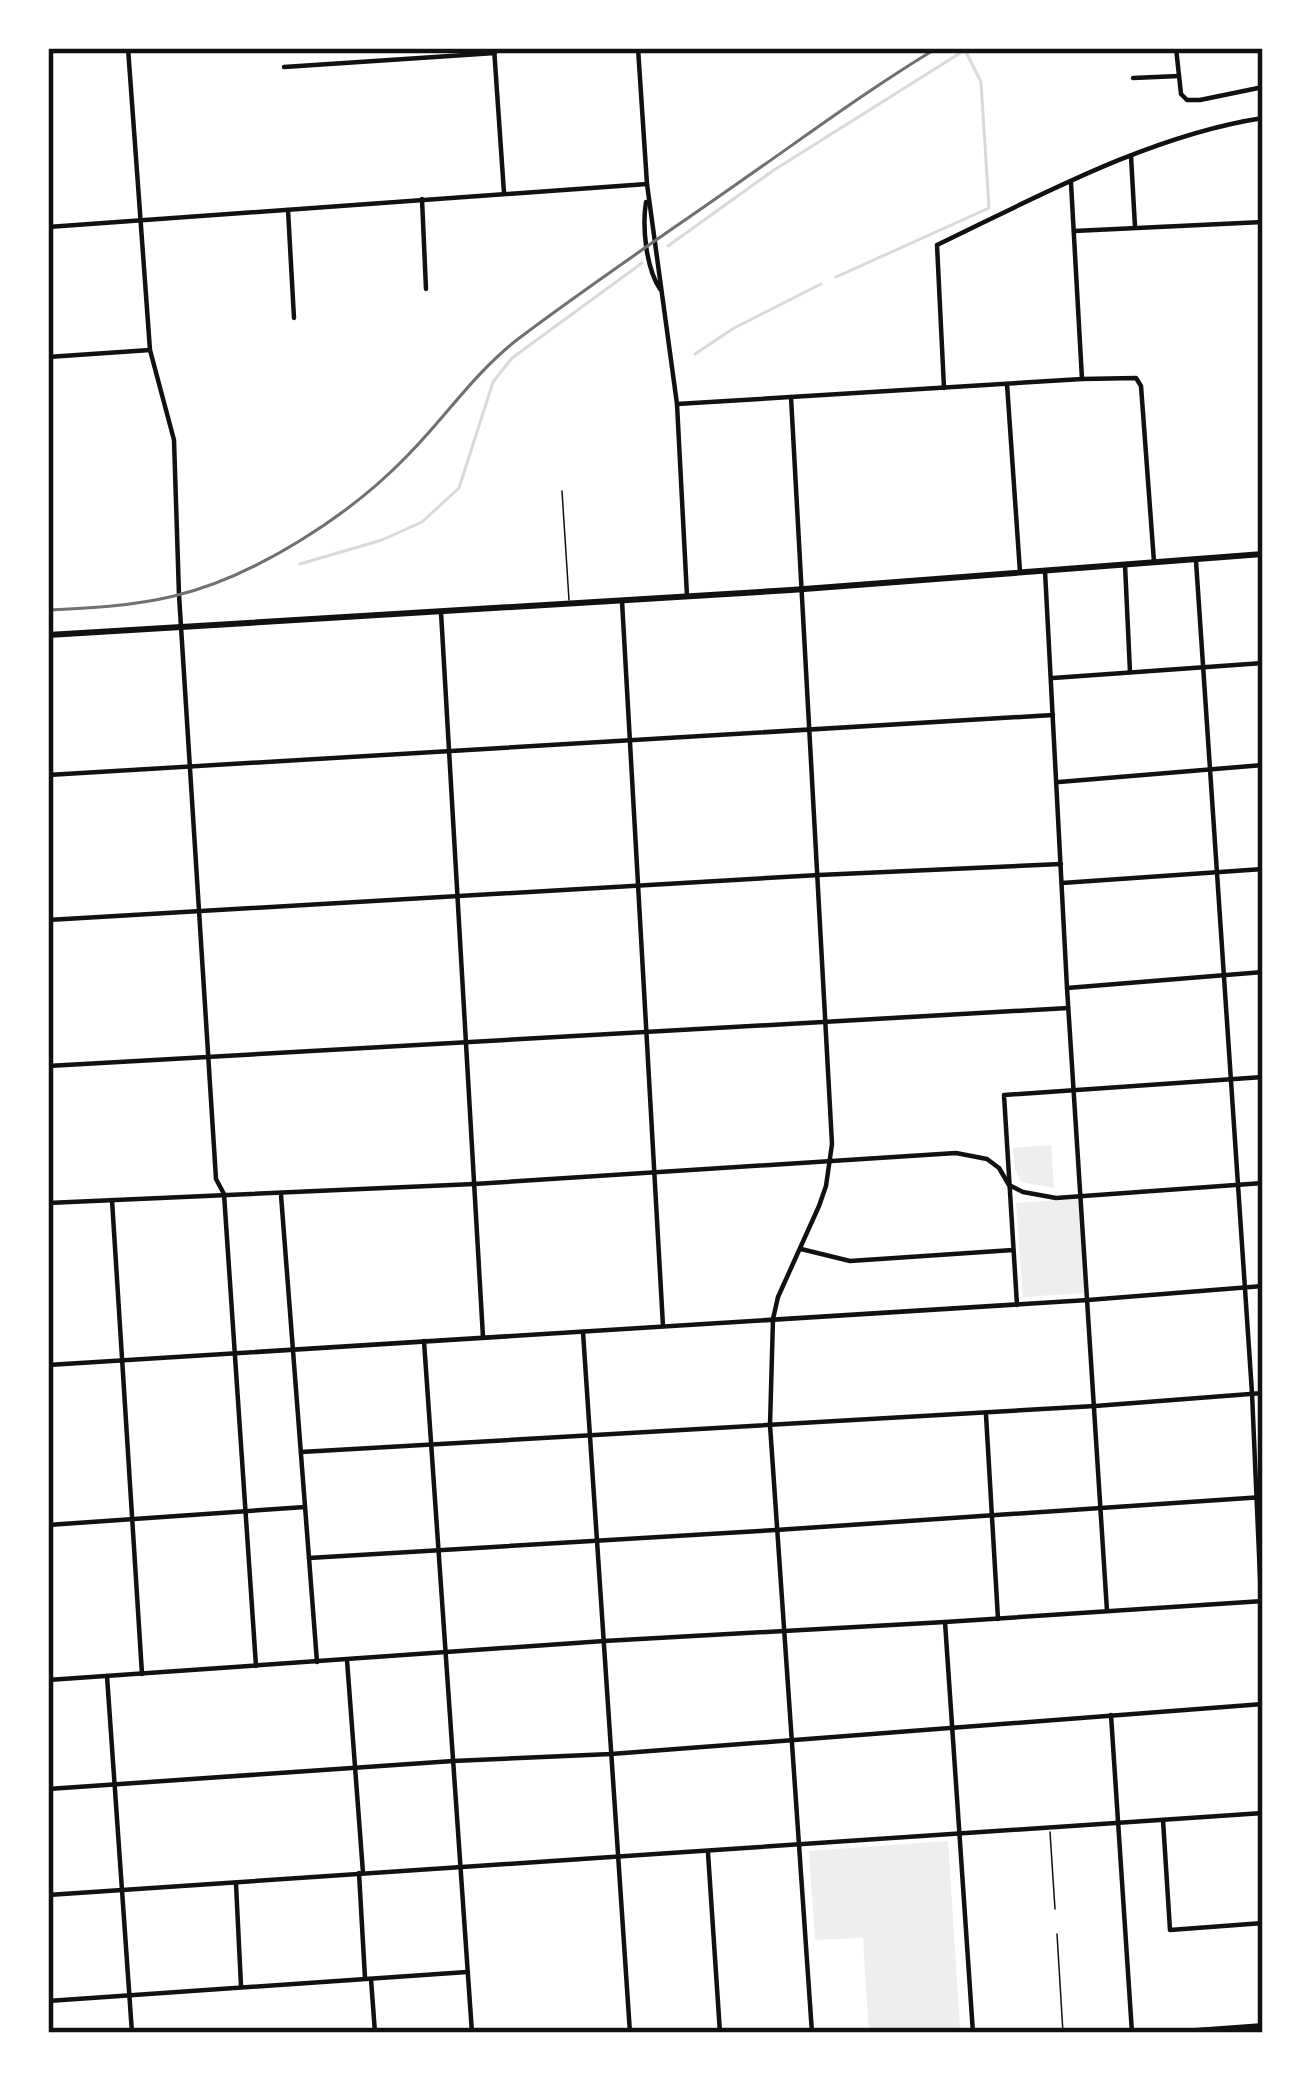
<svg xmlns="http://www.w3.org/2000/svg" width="1311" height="2081" font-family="Signika,sans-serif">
	<rect width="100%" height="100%" fill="#fff"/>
	<!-- green -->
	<g fill="#eee">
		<polygon points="1051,1145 1054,1188 1021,1182 1015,1169 1013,1148"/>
		<polygon points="1078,1199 1085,1293 1023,1297 1016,1203"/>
		<polygon points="948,1841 960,2029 869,2033 863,1938 815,1940 809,1851"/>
	</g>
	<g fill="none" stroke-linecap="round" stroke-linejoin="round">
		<!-- stream -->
		<g stroke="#d9d9d9" stroke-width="3">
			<polyline points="668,246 774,170 965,50"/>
			<polyline points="836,277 989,208 981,82 965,50 968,48"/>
			<polyline points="695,354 734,328 821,284"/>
			<polyline points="300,564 382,540 422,522 459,488 493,382 512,358 642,263"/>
		</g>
		<!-- service -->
		<g stroke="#111" stroke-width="1.5">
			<polyline points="562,491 569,600"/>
			<polyline points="1050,1832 1055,1909"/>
			<polyline points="1057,1934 1063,2033"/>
		</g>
		<!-- minor -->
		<g stroke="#111" stroke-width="4.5">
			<polyline points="128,48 150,350 174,440 179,595 216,1179 224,1194 256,1666"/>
			<polyline points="494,48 504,193"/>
			<polyline points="1176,48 1181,94 1187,100 1200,100 1263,87"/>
			<polyline points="284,67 495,53"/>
			<polyline points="1133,78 1179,76"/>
			<polyline points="1131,156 1135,227"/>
			<polyline points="1071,183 1082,379"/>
			<polyline points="422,199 426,289"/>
			<polyline points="288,210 294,318"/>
			<polyline points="48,227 647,184"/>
			<polyline points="1074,231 1263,222"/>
			<polyline points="48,357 150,350"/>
			<polyline points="1007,384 1020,572"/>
			<path d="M944 388 937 245C1039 196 1151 135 1263 118"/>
			<polyline points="791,397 832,1144 826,1186 819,1206 778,1297 773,1319 770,1425 812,2033"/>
			<polyline points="677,404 1082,379 1136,378 1141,386 1154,562"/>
			<polyline points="1196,561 1252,1393 1263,1646"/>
			<polyline points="1125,565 1130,672"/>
			<polyline points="1045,571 1067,988 1107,1611"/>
			<polyline points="622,601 663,1326"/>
			<polyline points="441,612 483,1337"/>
			<polyline points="1053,678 1263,663"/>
			<polyline points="48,775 1053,715"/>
			<polyline points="1059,782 1263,765"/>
			<polyline points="1062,883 1263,869"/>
			<polyline points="48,920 819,875 1061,864"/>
			<polyline points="1067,988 1263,972"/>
			<polyline points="48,1066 1068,1008"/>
			<polyline points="281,1195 317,1662"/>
			<polyline points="112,1200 142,1674"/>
			<polyline points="48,1203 474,1184 956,1153 987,1159 999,1168 1009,1185 1023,1192 1056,1198 1263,1183"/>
			<polyline points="801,1249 850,1261 1013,1250"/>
			<polyline points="1017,1305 1004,1095 1263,1077"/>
			<polyline points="583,1332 630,2033"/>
			<polyline points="424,1341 472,2033"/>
			<polyline points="48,1365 1088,1300 1263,1286"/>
			<polyline points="986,1415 998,1619"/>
			<polyline points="301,1452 1095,1406 1263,1393"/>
			<polyline points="48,1525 305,1507"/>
			<polyline points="309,1558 776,1530 1263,1497"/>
			<polyline points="945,1622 973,2033"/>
			<polyline points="347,1660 363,1873"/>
			<polyline points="107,1676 132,2033"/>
			<polyline points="48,1680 604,1641 945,1622 1263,1601"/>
			<polyline points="1111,1715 1132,2033"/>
			<polyline points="48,1789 453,1761 611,1754 1263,1704"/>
			<polyline points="1163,1820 1170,1930 1263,1923"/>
			<polyline points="708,1853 720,2033"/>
			<polyline points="359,1873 365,1978"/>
			<polyline points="236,1884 241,1986"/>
			<path d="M48 1895C453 1866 858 1842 1263 1813"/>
			<polyline points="371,1979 375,2033"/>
			<polyline points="48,2001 467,1972"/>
		</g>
		<!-- tertiary -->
		<g stroke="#111" stroke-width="4.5">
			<polyline points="638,48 647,184 677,404 687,596"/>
			<path d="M646 202C642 227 646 268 660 289"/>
		</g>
		<!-- secondary -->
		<g stroke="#111" stroke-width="6">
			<polyline points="48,635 791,590 1263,554"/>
			<polyline points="1167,2033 1263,2026"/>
		</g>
		<!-- rail -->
		<path stroke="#707070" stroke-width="3" d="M48 610C90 608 133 606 174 596 254 577 349 516 406 457 445 418 474 373 518 339 591 284 667 233 741 181 806 136 869 89 937 48"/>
	</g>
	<!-- border -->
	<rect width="1311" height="2081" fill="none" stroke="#ffffff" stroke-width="102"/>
	<rect x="51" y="51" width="1209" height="1979" fill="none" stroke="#111" stroke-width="4.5"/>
</svg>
